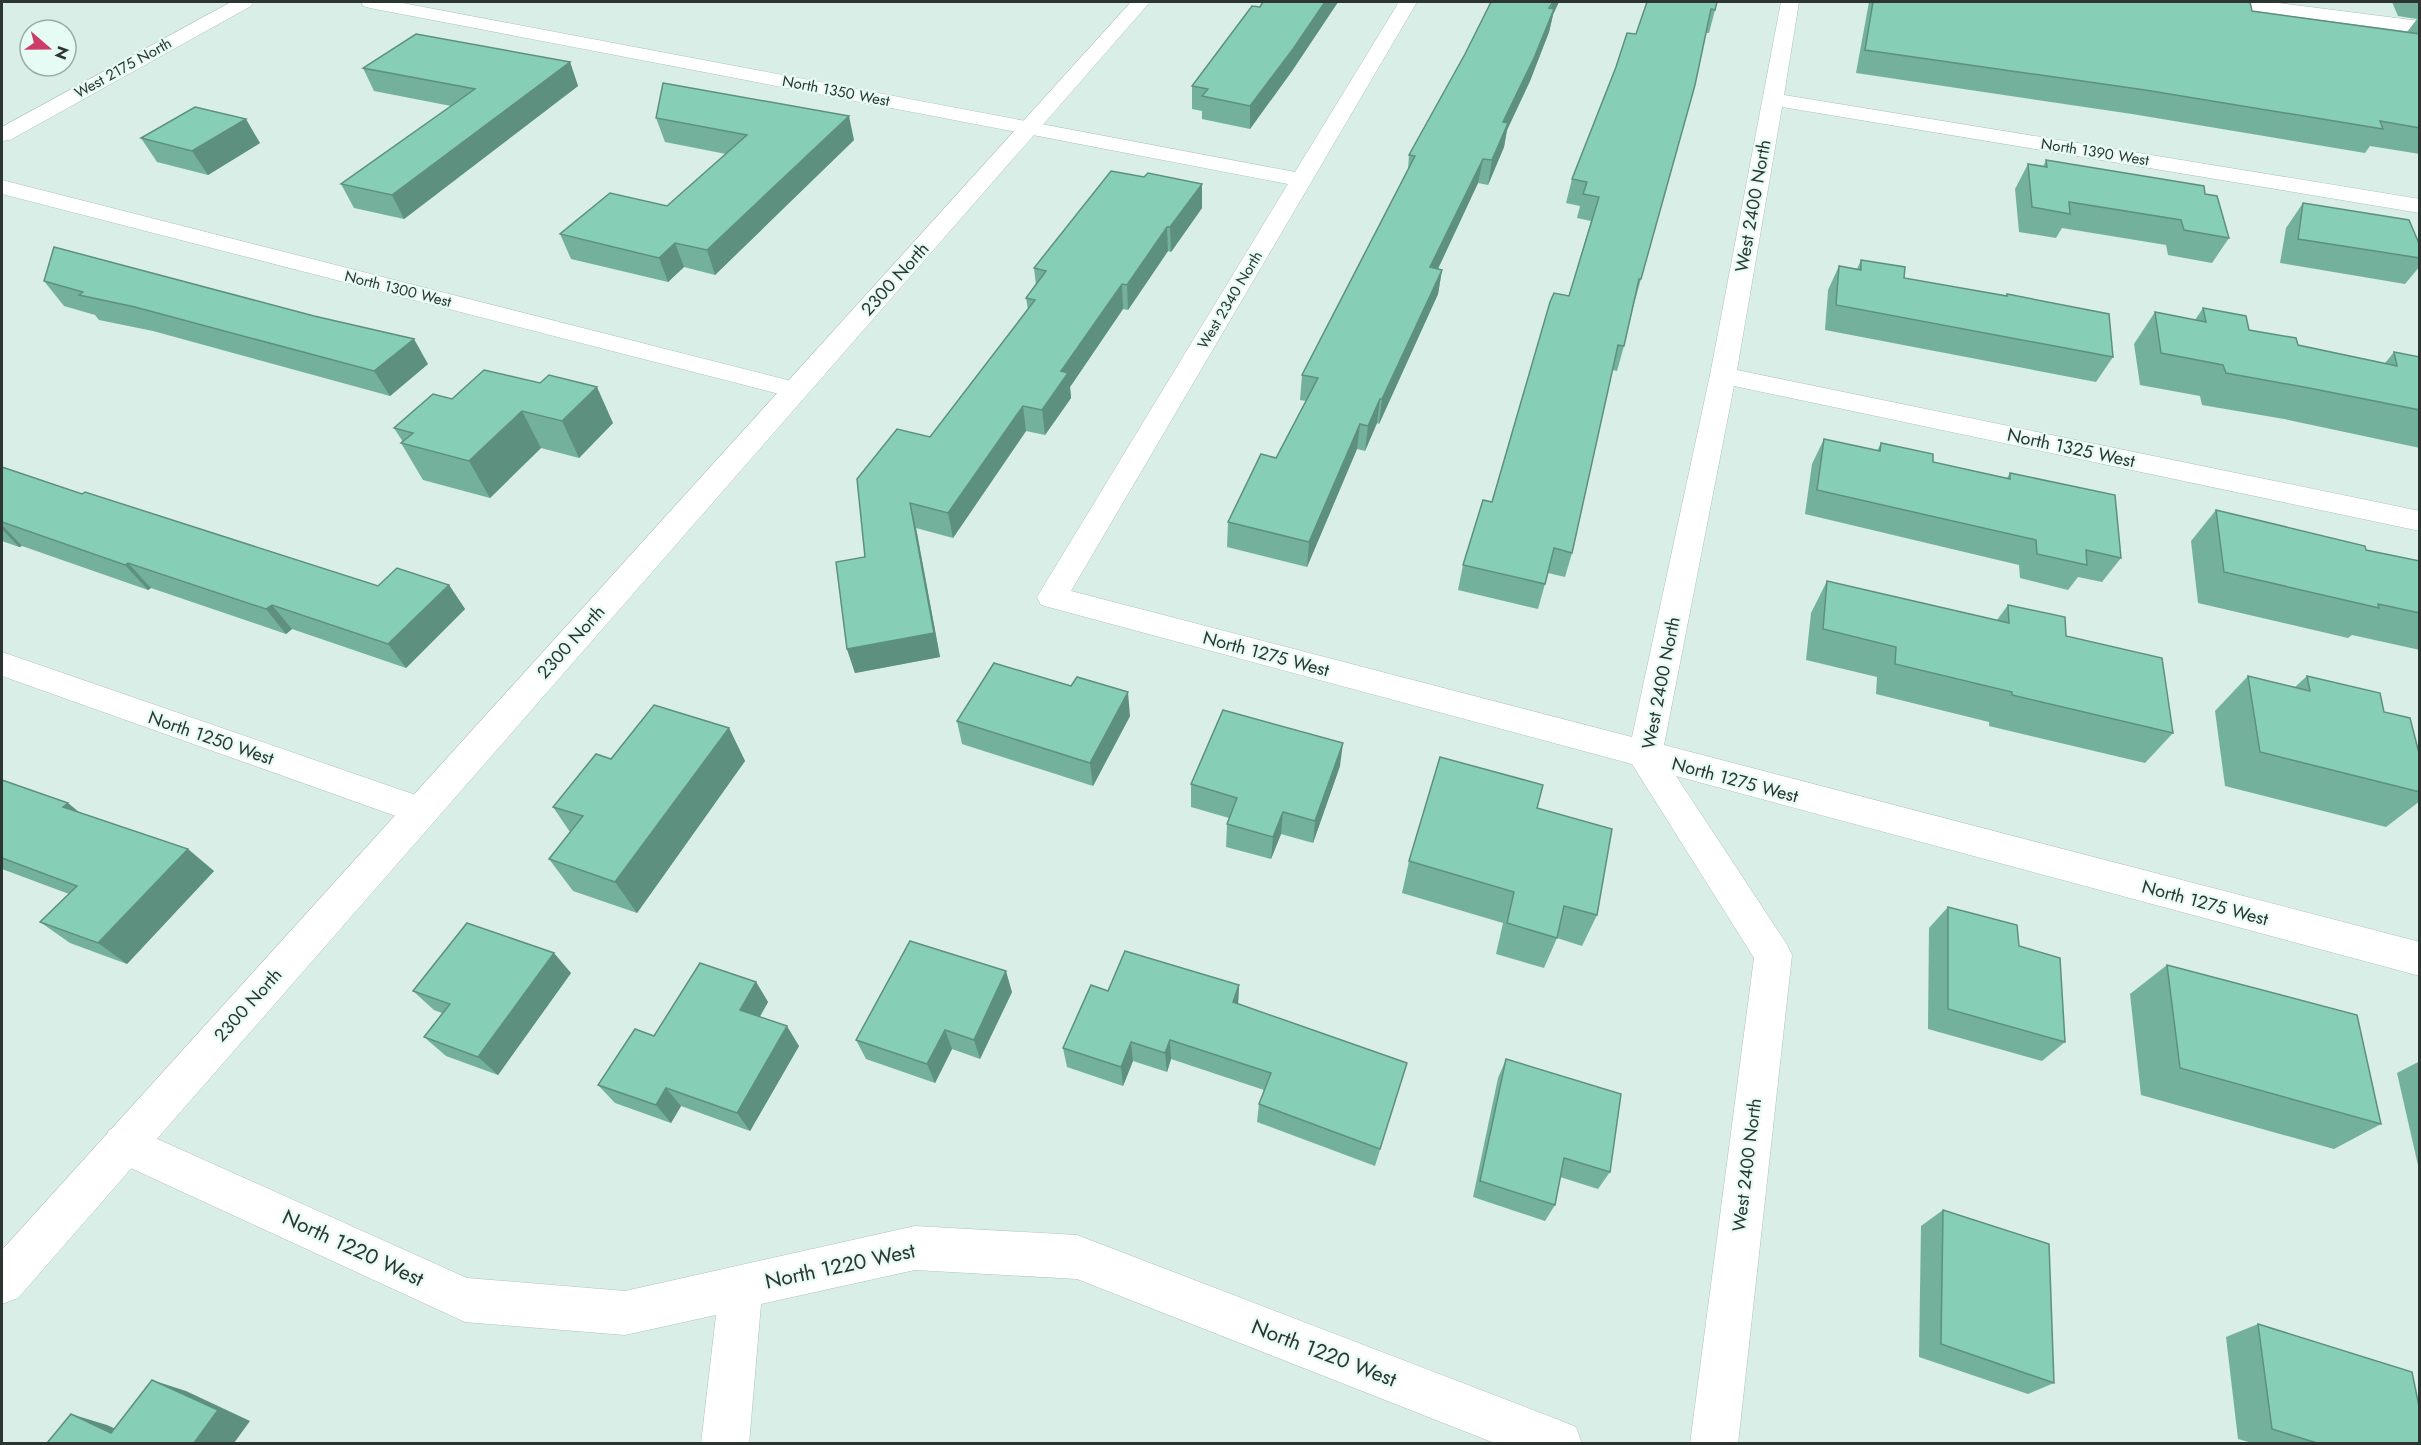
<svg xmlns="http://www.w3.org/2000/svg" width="2421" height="1445" font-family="Jost,sans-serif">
	<rect width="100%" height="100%" fill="#d8eee6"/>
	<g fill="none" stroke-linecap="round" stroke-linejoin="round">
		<defs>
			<g id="street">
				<polygon points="231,2 253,2 251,6 10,140 2,141 2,127"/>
				<polygon points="361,2 397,2 1295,172 1399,2 1417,2 1071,591 1632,737 1710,375 1781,2 1799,2 1784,95 2420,199 2420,213 1782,107 1737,370 2420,511 2420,531 1734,386 1664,745 2420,942 2420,976 1676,776 1786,943 1792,955 1738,1444 1690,1444 1754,958 1632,764 1052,608 1041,605 1037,597 1288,184 370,8 363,6"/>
				<polygon points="2223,2 2271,2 2420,21 2420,33 2232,8 2225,6"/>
				<polygon points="2,180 795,382 804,384 808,390 804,396 795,398 2,194"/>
				<polygon points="2,652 433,801 438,811 433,821 421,825 2,676"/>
				<polygon points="124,1124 467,1278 625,1291 915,1226 1077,1235 1559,1420 1576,1427 1582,1444 1497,1444 1077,1279 915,1270 761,1304 749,1444 701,1444 716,1315 625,1335 465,1322 109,1158 103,1144 109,1130"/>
			</g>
			<polygon id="secondary" points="1131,2 1150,2 18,1298 2,1304 2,1250"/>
		</defs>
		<!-- street casing -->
		<use href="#street" stroke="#aec3bb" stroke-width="1"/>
		<!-- secondary casing -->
		<use href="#secondary" stroke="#aec3bb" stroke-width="1"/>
		<!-- street -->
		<use href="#street" fill="#fff" fill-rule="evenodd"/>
		<!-- secondary -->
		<use href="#secondary" fill="#fff" fill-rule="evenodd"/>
	</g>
	<!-- wall -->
	<g fill="#74b19d">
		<polygon points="1263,2 1338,2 1292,71 1250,129 1202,119 1202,111 1192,109 1192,86"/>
		<polygon points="1647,2 1715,10 1709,33 1706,33 1641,279 1634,304 1624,346 1617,371 1612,370 1572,553 1565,577 1548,573 1538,609 1458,590 1463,565 1492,502 1569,296 1591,221 1577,218 1580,206 1566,203 1572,179 1636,34"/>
		<polygon points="1869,2 2250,2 2252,11 2407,32 2417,19 2398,16 2392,2 2420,2 2420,154 2370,146 2365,153 2132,114 1856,73"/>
		<polygon points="1553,15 1549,32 1530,81 1507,130 1504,147 1488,185 1478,183 1438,269 1442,270 1438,294 1379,424 1377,423 1365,451 1357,449 1307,567 1227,547 1228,522 1276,458 1306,401 1300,400 1302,375 1408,170 1409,155"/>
		<polygon points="570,62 578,86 404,219 354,208 341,184 451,106 374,91 363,68"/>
		<polygon points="656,118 854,140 715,275 684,267 668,282 571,259 560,234 667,206 726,154 665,142"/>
		<polygon points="141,138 260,143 208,175 157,162"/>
		<polygon points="2046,160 2205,194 2229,238 2212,263 2168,255 2166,245 2062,228 2056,238 2019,232 2015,189 2028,164 2043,167"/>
		<polygon points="1144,177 1202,184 1202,208 1171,252 1168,251 1128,310 1123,309 1070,387 1071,398 1045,435 1026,431 953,538 916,528 940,657 855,673 847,649 865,557 930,437 1028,310 1026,298 1036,285 1034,268"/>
		<polygon points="2303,203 2420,246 2420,266 2405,284 2280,263 2286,228"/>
		<polygon points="1861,260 1904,278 2006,296 2007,294 2113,357 2096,382 1825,330 1828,290 1839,266 1857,269"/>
		<polygon points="44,281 428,364 390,396 153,331 99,320 95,315 64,306"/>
		<polygon points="2203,308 2249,330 2298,345 2385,363 2394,352 2420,357 2420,448 2284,419 2202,405 2200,396 2140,385 2134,344 2155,312 2195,320"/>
		<polygon points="452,399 613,423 579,458 541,448 490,498 423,480 401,443 403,442 394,428"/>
		<polygon points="1824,439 1877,451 1881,443 1933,462 2007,478 2010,473 2121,558 2102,582 2078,577 2068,590 2020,578 2019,565 1805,514 1812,464"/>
		<polygon points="2,467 82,494 378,586 449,585 465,609 406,668 292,629 286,634 151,588 148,590 22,546 19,547 2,541"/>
		<polygon points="2216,510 2366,550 2420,561 2420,650 2352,635 2348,638 2198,603 2191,541"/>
		<polygon points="1827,581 1997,620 2008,605 2066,636 2173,733 2145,763 1989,726 1989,722 1876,694 1877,677 1806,660 1811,613"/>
		<polygon points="2248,676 2295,687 2307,676 2384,712 2420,757 2420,801 2386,827 2225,786 2215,711"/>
		<polygon points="1130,716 1093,786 962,744 957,721"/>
		<polygon points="729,728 745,761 637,913 573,891 549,859 570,832 553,807 611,759"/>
		<polygon points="1340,766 1313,843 1281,834 1271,859 1226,847 1227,824 1229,818 1191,807 1191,784"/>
		<polygon points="2,780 81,813 214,871 127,964 70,943 40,922 69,894 2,869"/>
		<polygon points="1537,808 1597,915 1582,946 1557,938 1544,968 1496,954 1503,923 1402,893 1409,861"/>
		<polygon points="1948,907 2019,946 2065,1042 2042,1061 1928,1029 1929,928"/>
		<polygon points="2167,965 2381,1124 2334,1149 2141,1095 2130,994"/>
		<polygon points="571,973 498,1075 446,1056 424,1037 442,1013 434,1010 413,991"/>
		<polygon points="756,982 768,1002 760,1017 799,1046 750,1131 681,1106 671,1123 615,1103 598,1085 654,1036"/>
		<polygon points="1239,985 1238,1004 1407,1063 1375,1166 1257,1122 1259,1104 1264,1090 1171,1059 1167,1072 1133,1061 1123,1086 1067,1067 1063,1048 1108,991"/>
		<polygon points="1012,992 980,1059 952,1049 935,1083 866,1059 856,1040"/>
		<polygon points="1506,1059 1610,1172 1598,1189 1560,1177 1555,1205 1545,1221 1473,1197 1498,1078"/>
		<polygon points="2420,1061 2420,1174 2397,1073"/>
		<polygon points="1943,1210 2054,1383 2028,1394 1919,1357 1921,1226"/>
		<polygon points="2258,1324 2420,1443 2252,1443 2238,1439 2226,1337"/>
	</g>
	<!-- shaded-wall -->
	<g fill="#5e907f">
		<polygon points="1325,2 1338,2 1292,71 1250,129 1250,106"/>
		<polygon points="1553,2 1559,2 1553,15 1549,32 1530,81 1507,130 1504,147 1488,185 1492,160 1503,122"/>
		<polygon points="570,62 578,86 404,219 392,195"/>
		<polygon points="849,116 854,140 715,275 707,250"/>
		<polygon points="246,119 260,143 208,175 192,151"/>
		<polygon points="1483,159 1478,183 1427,292 1430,267"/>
		<polygon points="1202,184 1202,208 1171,252 1170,227"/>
		<polygon points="1167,227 1168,251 1128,310 1127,285"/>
		<polygon points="675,243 684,267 668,282 659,258"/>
		<polygon points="1442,270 1438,294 1379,424 1382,399"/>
		<polygon points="1122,284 1123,309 1070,387 1071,398 1045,435 1042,410 1061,371"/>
		<polygon points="414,339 428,364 390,396 374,371"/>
		<polygon points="597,387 613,423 579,458 562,421"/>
		<polygon points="1380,399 1377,423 1365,451 1368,426"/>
		<polygon points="1023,406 1026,431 953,538 948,513"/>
		<polygon points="522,411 541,448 490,498 469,461"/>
		<polygon points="1360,424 1357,449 1307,567 1309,542"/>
		<polygon points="910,503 916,528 940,657 855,673 847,649"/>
		<polygon points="2,525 22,546 19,547 2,529"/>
		<polygon points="128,563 151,588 148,590 125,565"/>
		<polygon points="449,585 465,609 406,668 388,644"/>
		<polygon points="272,605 292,629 286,634 266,609"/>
		<polygon points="1128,692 1130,716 1093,786 1090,763"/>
		<polygon points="729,728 745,761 637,913 615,882"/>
		<polygon points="1343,743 1340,766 1313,843 1315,821"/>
		<polygon points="68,803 95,825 63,807"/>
		<polygon points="1283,812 1281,834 1271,859 1273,837"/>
		<polygon points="188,849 214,871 127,964 98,943"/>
		<polygon points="554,953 571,973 498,1075 478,1057"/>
		<polygon points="1006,971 1012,992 980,1059 974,1040"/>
		<polygon points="756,982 768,1002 752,1029 740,1010"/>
		<polygon points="1239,985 1238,1005 1233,1002"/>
		<polygon points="787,1026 799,1046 750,1131 737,1113"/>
		<polygon points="945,1030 952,1049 935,1083 927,1064"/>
		<polygon points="1170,1040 1171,1059 1167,1072 1165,1053"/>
		<polygon points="1131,1042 1133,1061 1123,1086 1121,1067"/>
		<polygon points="666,1088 681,1106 671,1123 656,1105"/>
		<polygon points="152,1380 186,1391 250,1421 234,1443 194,1443"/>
		<polygon points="71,1414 107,1425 147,1443 111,1433"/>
	</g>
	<!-- building -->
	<g fill="#87ceb6" stroke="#5e907f" stroke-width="1.5">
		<polygon points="1263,2 1325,2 1293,49 1250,106 1202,96 1208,89 1192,86 1252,6 1260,7"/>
		<polygon points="1491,2 1553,2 1549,8 1554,9 1534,58 1503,122 1508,123 1492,160 1483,159 1430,267 1442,270 1382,399 1380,399 1368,426 1360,424 1309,542 1228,522 1261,454 1276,458 1318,378 1302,375 1415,156 1409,155 1465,54"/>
		<polygon points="1647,2 1717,2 1715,10 1711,9 1695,85 1641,279 1639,279 1624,346 1618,345 1572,553 1554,548 1545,584 1463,565 1483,500 1492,502 1550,302 1554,293 1569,296 1599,197 1583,194 1587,182 1572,179 1616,67 1627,33 1636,34"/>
		<polygon points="1873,2 2250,2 2252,11 2420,34 2420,128 2380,121 2383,129 2145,90 1865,50"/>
		<polygon points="416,34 570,62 392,195 341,184 475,89 363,68"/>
		<polygon points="663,83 849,116 707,250 675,243 659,258 560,234 610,193 667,206 747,135 656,118"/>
		<polygon points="195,107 246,119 192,151 141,138"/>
		<polygon points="2046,160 2204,186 2205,194 2217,196 2229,238 2184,230 2181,220 2069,202 2070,214 2032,207 2028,164 2047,167"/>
		<polygon points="1111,171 1144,177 1148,173 1202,184 1170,227 1167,227 1127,285 1122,284 1061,371 1068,373 1042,410 1023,406 948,513 910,503 934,633 847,649 836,562 865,557 857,479 897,429 930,437 1035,300 1026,298 1046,271 1034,268"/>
		<polygon points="2303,203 2409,220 2420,246 2420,258 2298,239"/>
		<polygon points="54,247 314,316 414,339 374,371 135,307 79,295 83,292 44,281"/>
		<polygon points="1861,260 1905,267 1904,278 2007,296 2007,294 2109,314 2113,357 1836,305 1839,266 1861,270"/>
		<polygon points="2203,308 2246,316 2249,330 2296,338 2298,345 2397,366 2394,352 2420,357 2420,410 2309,388 2226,373 2223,365 2161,353 2155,312 2206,322"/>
		<polygon points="484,370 540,383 549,375 597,387 562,421 522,411 469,461 401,443 413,433 394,428 433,394 452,399"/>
		<polygon points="1824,439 1880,451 1881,443 1933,454 1933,462 2010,479 2010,473 2115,495 2121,558 2086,550 2087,565 2037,554 2036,540 1817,490"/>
		<polygon points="2,467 82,494 85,492 378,586 397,568 449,585 388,644 272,605 266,609 128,563 125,565 2,522"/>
		<polygon points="2216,510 2365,546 2366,550 2420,561 2420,613 2378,604 2379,608 2224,572"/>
		<polygon points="1827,581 2009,623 2008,605 2065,617 2066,636 2162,658 2173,733 2012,695 2012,692 1895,664 1896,647 1823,629"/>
		<polygon points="994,663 1071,686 1077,677 1128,692 1090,763 957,721"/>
		<polygon points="2248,676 2310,691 2307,676 2380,693 2384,712 2410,718 2420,757 2420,792 2260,752"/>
		<polygon points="654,705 729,728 615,882 549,859 583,816 553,807 596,754 611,759"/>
		<polygon points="1223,710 1343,743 1315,821 1283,812 1273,837 1227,824 1237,798 1191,784"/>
		<polygon points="1440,757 1543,785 1537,808 1612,829 1597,915 1564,906 1557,938 1507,923 1514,892 1409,861"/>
		<polygon points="2,780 68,803 63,807 188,849 98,943 40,922 77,886 2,858"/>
		<polygon points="1948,907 2017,925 2019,946 2060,958 2065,1042 1948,1009"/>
		<polygon points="467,923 554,953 478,1057 424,1037 450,1004 413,991"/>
		<polygon points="910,941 1006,971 974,1040 945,1030 927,1064 856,1040"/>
		<polygon points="1125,951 1239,985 1233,1002 1407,1063 1380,1149 1259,1104 1271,1073 1170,1040 1165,1053 1131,1042 1121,1067 1063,1048 1091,985 1108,991"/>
		<polygon points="700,963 756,982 740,1010 787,1026 737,1113 666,1088 656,1105 598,1085 635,1029 654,1036"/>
		<polygon points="2167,965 2357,1015 2381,1124 2180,1068"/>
		<polygon points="1506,1059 1621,1094 1610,1172 1564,1158 1555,1205 1480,1181"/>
		<polygon points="1943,1210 2049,1244 2054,1383 1941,1344"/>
		<polygon points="2258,1324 2412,1372 2420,1411 2420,1443 2317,1443 2272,1429"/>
		<polygon points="152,1380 218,1410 194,1443 47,1443 71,1414 111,1433"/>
	</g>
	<g text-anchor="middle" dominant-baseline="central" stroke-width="4.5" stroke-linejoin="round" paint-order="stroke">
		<!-- far-street labels -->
		<g font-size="15" fill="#2d3532" stroke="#e5fbf3">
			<text transform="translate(123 68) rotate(-29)">West 2175 North</text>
			<text transform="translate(836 91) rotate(11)">North 1350 West</text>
			<text transform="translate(2095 152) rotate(9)">North 1390 West</text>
			<text transform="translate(398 289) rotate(14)">North 1300 West</text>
			<text transform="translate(1230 300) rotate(-59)">West 2340 North</text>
		</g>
		<!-- street labels -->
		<g font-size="18" fill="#2d3532" stroke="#e5fbf3">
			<text transform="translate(1753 206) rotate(-80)">West 2400 North</text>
			<text transform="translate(895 279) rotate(-48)">2300 North</text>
			<text transform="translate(2071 448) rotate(12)">North 1325 West</text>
			<text transform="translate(571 642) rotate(-48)">2300 North</text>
			<text transform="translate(1266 654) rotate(15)">North 1275 West</text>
			<text transform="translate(1661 683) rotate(-79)">West 2400 North</text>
			<text transform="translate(211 738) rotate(19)">North 1250 West</text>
			<text transform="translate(1735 780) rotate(15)">North 1275 West</text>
			<text transform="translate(2205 903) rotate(15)">North 1275 West</text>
			<text transform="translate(248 1005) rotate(-48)">2300 North</text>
			<text transform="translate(1747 1165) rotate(-83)">West 2400 North</text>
		</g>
		<!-- near-street labels -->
		<g font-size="21" fill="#2d3532" stroke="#e5fbf3">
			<text transform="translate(353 1248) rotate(25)">North 1220 West</text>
			<text transform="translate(840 1266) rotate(-12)">North 1220 West</text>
			<text transform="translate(1324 1353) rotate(21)">North 1220 West</text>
		</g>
	</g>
	<!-- border -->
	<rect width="2421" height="1445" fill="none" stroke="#2d3532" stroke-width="6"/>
	<!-- north arrow -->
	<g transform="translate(48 48) rotate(110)"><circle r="28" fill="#e5fbf3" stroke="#9baca6" stroke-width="1.5"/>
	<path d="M0-4.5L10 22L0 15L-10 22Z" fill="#cc3e68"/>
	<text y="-9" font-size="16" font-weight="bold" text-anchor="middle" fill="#2d3532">N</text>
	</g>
</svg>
